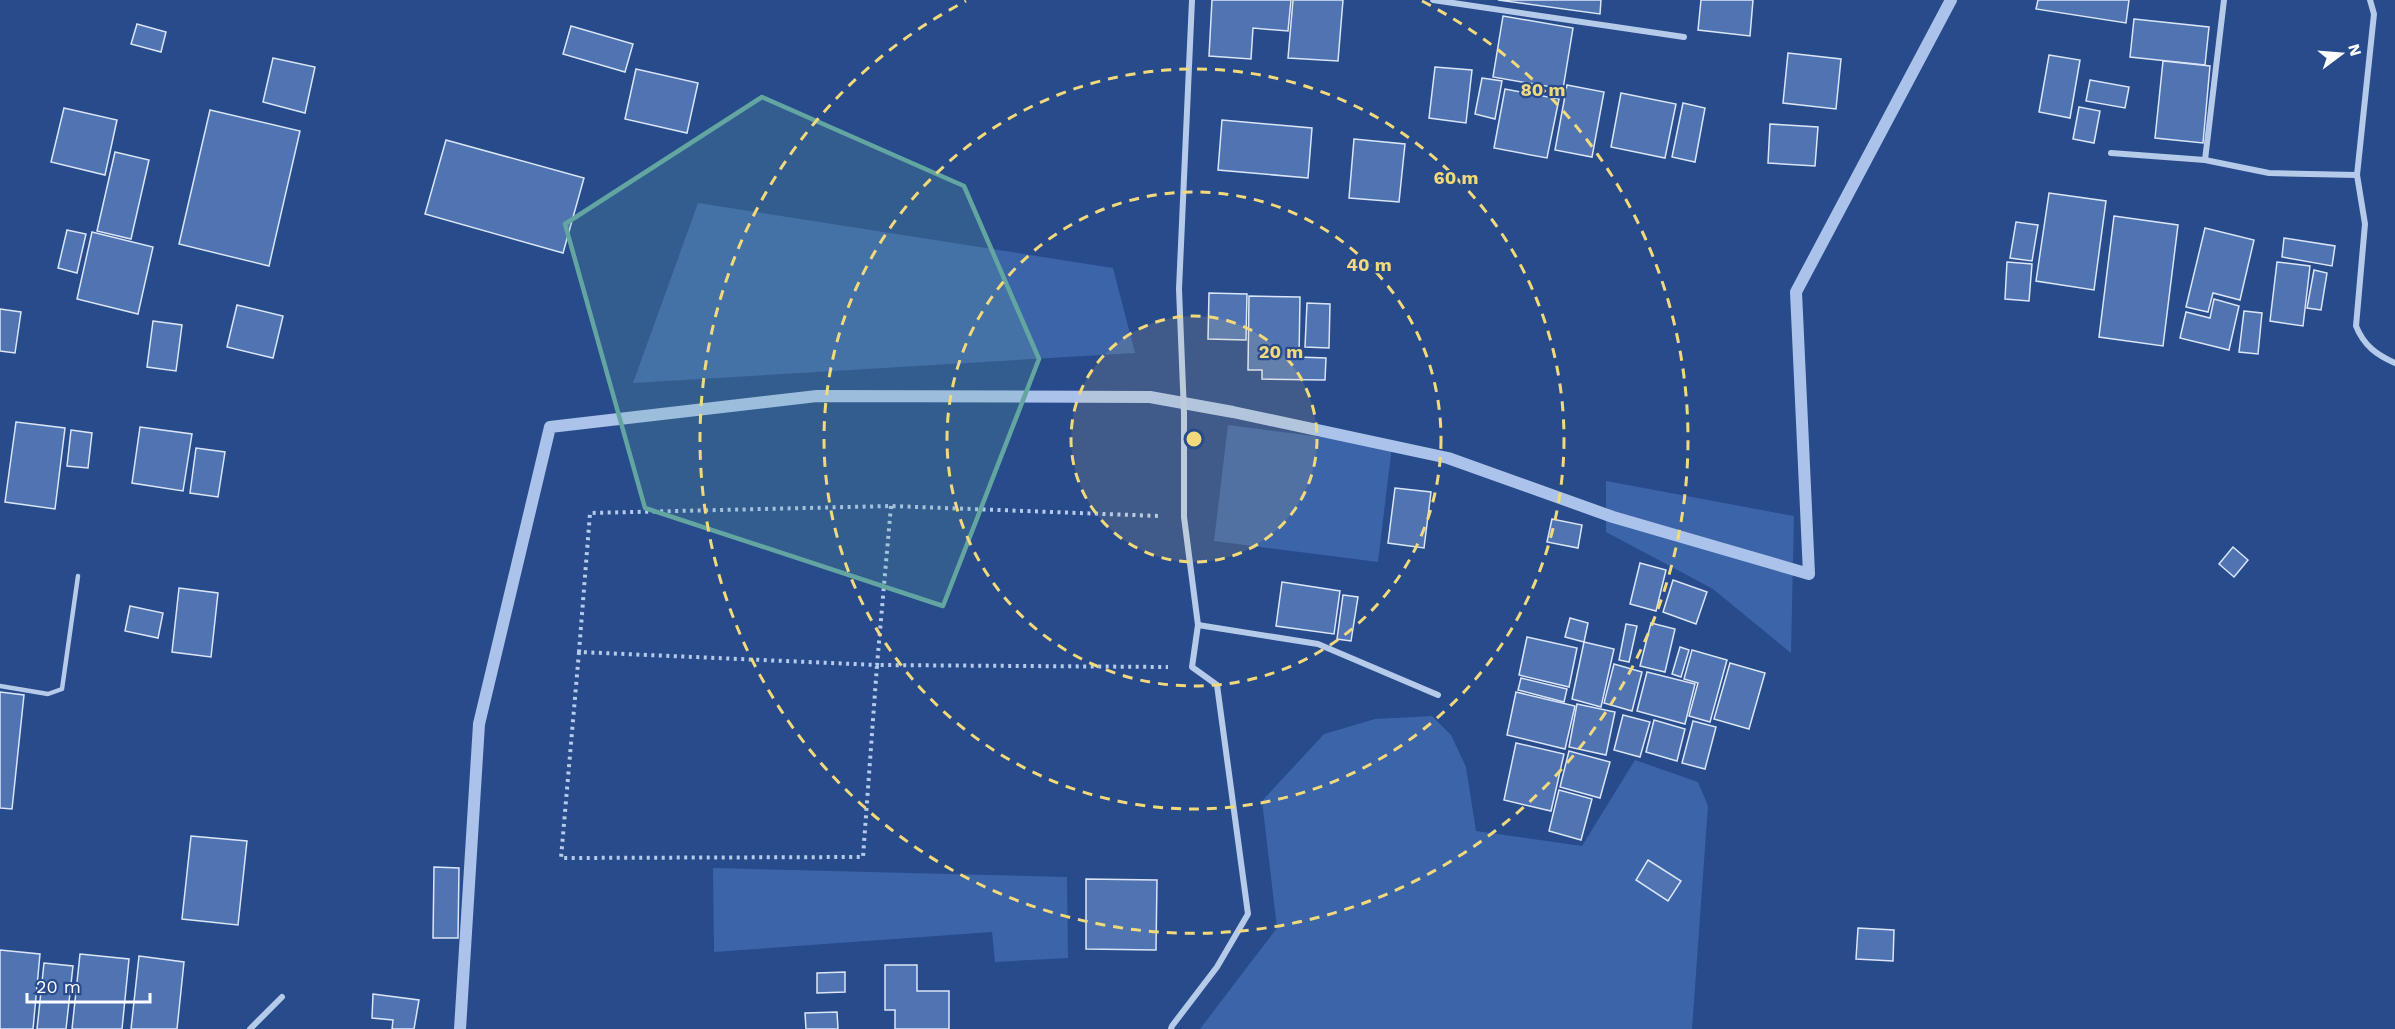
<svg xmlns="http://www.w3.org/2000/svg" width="2395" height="1029" font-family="'Work Sans',sans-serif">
	<rect width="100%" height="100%" fill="#284b8b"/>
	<!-- green -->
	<g fill="#3c64a8">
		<polygon points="698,203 1113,268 1135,353 633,383"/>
		<polygon points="1228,425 1392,446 1378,562 1214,541"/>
		<polygon points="1606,481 1794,516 1791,653 1713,589 1606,532"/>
		<polygon points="1432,716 1451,735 1466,767 1476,831 1582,846 1635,760 1698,782 1708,806 1692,1029 1200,1029 1277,928 1262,801 1324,734 1375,719"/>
		<polygon points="713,868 1067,877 1068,958 995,962 992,932 714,952"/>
	</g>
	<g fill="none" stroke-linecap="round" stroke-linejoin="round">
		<!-- stream -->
		<polyline stroke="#abc3ea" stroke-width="12" points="460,1029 479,724 550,427 817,396 1150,397 1233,412 1448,458 1613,517 1809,574 1796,292 1951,0"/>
	</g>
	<!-- building -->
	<g fill="#5074b2" stroke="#dae5f8" stroke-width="1.5">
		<polygon points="1212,0 1291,0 1288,31 1253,28 1251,59 1209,56"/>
		<polygon points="1293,0 1343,0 1338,61 1288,58"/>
		<polygon points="1498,0 1601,0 1600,14"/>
		<polygon points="1701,0 1753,0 1750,36 1698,30"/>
		<polygon points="2038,0 2129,0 2126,23 2036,9"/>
		<polygon points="1503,16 1573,28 1563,89 1493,77"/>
		<polygon points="2134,19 2209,27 2205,65 2130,57"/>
		<polygon points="137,24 166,32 161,52 131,44"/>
		<polygon points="571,26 633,44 625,72 563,54"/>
		<polygon points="1788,53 1841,59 1836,109 1783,103"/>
		<polygon points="2049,55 2080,60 2070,118 2039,112"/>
		<polygon points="273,58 315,67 305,113 263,102"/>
		<polygon points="2163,61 2210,66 2203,143 2155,138"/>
		<polygon points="1435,67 1472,70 1466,123 1429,118"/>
		<polygon points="636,69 698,83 687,133 625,119"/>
		<polygon points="1482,78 1502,81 1495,119 1475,114"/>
		<polygon points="2090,80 2129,87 2125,108 2086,101"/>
		<polygon points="1567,85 1604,92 1592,157 1555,150"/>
		<polygon points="1505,89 1559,99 1547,158 1494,148"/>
		<polygon points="1621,93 1676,104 1665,158 1611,147"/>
		<polygon points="1683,103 1705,108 1695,162 1672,157"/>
		<polygon points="2079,107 2100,111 2094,143 2073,139"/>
		<polygon points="64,108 117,120 105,175 51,162"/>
		<polygon points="210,110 300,131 269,266 179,244"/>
		<polygon points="1222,120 1312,128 1308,178 1218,170"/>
		<polygon points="1770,124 1818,127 1815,166 1768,163"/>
		<polygon points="1354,139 1405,144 1399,202 1349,198"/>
		<polygon points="446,140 584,178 563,253 425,214"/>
		<polygon points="115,152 149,160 131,239 97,231"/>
		<polygon points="2049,193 2106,201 2094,290 2036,281"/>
		<polygon points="2114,216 2178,225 2163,346 2099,337"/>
		<polygon points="2016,222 2038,225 2032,261 2010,258"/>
		<polygon points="2205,228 2254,240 2240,300 2213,293 2208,312 2186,307"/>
		<polygon points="67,230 86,234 77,273 58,268"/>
		<polygon points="92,232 153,247 138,314 77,299"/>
		<polygon points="2284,238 2335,246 2332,266 2282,257"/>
		<polygon points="2007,262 2032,264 2029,301 2005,299"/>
		<polygon points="2277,262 2310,266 2303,326 2270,321"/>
		<polygon points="2314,270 2327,273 2321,310 2307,308"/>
		<polygon points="1209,293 1247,294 1246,340 1208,339"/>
		<polygon points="1249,296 1300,297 1299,357 1326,358 1325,380 1262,379 1262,370 1248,370"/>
		<polygon points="2214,299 2239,306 2229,350 2180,338 2186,312 2210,318"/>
		<polygon points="1307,303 1330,304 1329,348 1305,347"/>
		<polygon points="237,305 283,316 273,358 227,347"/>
		<polygon points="0,309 21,312 15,353 0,351"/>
		<polygon points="2244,311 2262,313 2258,354 2239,352"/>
		<polygon points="153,321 182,325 176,371 147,367"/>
		<polygon points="16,422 65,428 55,509 5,502"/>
		<polygon points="140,427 192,434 183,491 132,483"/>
		<polygon points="71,430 92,433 88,468 67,466"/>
		<polygon points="196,448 225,452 218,497 190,493"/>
		<polygon points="1395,488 1431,492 1424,548 1388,543"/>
		<polygon points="1552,519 1582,525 1578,548 1547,542"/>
		<polygon points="2233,547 2248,560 2234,577 2219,564"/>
		<polygon points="1640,563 1666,570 1656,611 1630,604"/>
		<polygon points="1673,580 1707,592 1696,624 1663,612"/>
		<polygon points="1282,582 1340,591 1334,634 1276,626"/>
		<polygon points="179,588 218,593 211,657 172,652"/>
		<polygon points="1343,595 1358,597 1351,641 1337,639"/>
		<polygon points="130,606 163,613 158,638 125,631"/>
		<polygon points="1570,618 1588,623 1584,642 1565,637"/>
		<polygon points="1651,623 1675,629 1665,672 1640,666"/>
		<polygon points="1626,624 1637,626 1629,662 1619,660"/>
		<polygon points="1527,637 1577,648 1569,687 1519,675"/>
		<polygon points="1584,642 1614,649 1601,707 1572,699"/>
		<polygon points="1680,647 1689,650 1681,677 1672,674"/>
		<polygon points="1692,650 1727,660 1710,722 1689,716 1698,683 1684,679"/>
		<polygon points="1730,663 1765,673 1749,729 1714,719"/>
		<polygon points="1614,664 1642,672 1632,711 1604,703"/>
		<polygon points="1647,672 1695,684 1685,724 1637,711"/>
		<polygon points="1521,678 1567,689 1564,702 1518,690"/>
		<polygon points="0,692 24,695 12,809 0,808"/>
		<polygon points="1516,692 1575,706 1565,749 1507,735"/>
		<polygon points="1577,704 1615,712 1606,755 1569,747"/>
		<polygon points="1623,715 1650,722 1640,757 1614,750"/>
		<polygon points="1654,720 1685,729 1677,761 1646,752"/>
		<polygon points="1693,721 1716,727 1705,769 1682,763"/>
		<polygon points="1516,743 1564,754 1551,811 1504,800"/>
		<polygon points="1569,751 1610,762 1600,798 1560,787"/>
		<polygon points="1559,790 1592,799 1581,840 1549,831"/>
		<polygon points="191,836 247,841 238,925 182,919"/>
		<polygon points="1648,860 1681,881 1668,901 1636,880"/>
		<polygon points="434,867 459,868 458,938 433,938"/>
		<polygon points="1086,879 1157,880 1156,950 1086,949"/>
		<polygon points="1858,928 1894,930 1893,961 1856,959"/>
		<polygon points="0,950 40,954 33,1029 0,1029"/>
		<polygon points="80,954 129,959 122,1029 72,1029"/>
		<polygon points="139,956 184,962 177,1029 131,1029"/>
		<polygon points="44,963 73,966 66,1029 37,1029"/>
		<polygon points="885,965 917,965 917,991 949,991 949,1029 895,1029 895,1010 885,1010"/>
		<polygon points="845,972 845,992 817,993 817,973"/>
		<polygon points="373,994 419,1000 414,1029 392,1029 393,1020 372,1018"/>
		<polygon points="837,1012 838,1029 806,1029 805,1013"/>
	</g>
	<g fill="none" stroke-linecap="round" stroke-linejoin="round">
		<!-- path -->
		<g stroke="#b6caea" stroke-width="4" stroke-dasharray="3 4.5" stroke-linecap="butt">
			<polyline points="891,506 877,665 579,652 590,513 891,506 1159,516"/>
			<polyline points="579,652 561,858 863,857 877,665 1168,667"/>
		</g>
		<!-- lane -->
		<polyline stroke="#b6caea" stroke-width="4.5" points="0,686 48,694 62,689 78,576"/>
		<!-- street -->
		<g stroke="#b6caea" stroke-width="6">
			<polyline points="1433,0 1684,37"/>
			<path d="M2370 0 2374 14 2357 175 2365 224 2356 326C2364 346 2377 355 2395 363"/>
			<polyline points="2111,153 2205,160 2269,173 2357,175"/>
			<polyline points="2205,160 2224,0"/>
			<polyline points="1198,625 1318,644 1438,695"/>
			<polyline points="250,1029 282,997"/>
			<polyline points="1171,1029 1172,1026 1217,967 1248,914 1217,685 1192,667 1198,625 1184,517 1184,413 1179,289 1192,0"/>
		</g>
	</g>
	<!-- marked area -->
	<path fill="#63a6a1" fill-opacity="0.2" stroke="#63a6a1" stroke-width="4.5" stroke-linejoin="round" d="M762 97 964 186 1039 359 943 606 645 508 565 224Z"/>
	<!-- distance rings -->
	<circle cx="1194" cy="439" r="123" fill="#f2d97c" fill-opacity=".12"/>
	<g fill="none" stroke="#f2d97c" stroke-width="3" stroke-dasharray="10 8">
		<circle cx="1194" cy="439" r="123"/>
		<circle cx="1194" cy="439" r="247"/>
		<circle cx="1194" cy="439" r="370"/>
		<path d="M1422 1A494 494 0 1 1 966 1"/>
	</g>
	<circle cx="1194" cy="439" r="9" fill="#f2d97c" stroke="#284b8b" stroke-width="3"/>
	<g font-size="18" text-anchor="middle" font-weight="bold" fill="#f2d97c" stroke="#284b8b" stroke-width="4.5" stroke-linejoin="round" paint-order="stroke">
		<text x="1543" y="96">80 m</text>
		<text x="1456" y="184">60 m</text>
		<text x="1369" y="271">40 m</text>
		<text x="1281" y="358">20 m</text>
	</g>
	<!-- north arrow -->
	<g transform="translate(2341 54) rotate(74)" stroke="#284b8b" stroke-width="4.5" paint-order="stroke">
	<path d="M0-4.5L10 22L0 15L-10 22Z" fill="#ffffff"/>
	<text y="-9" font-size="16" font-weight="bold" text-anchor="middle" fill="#ffffff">N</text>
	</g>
	<!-- scale -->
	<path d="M27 993v9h123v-9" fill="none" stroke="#ffffff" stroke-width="3"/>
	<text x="36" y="993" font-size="18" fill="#ffffff" stroke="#284b8b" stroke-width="4.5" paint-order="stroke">20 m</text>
</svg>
